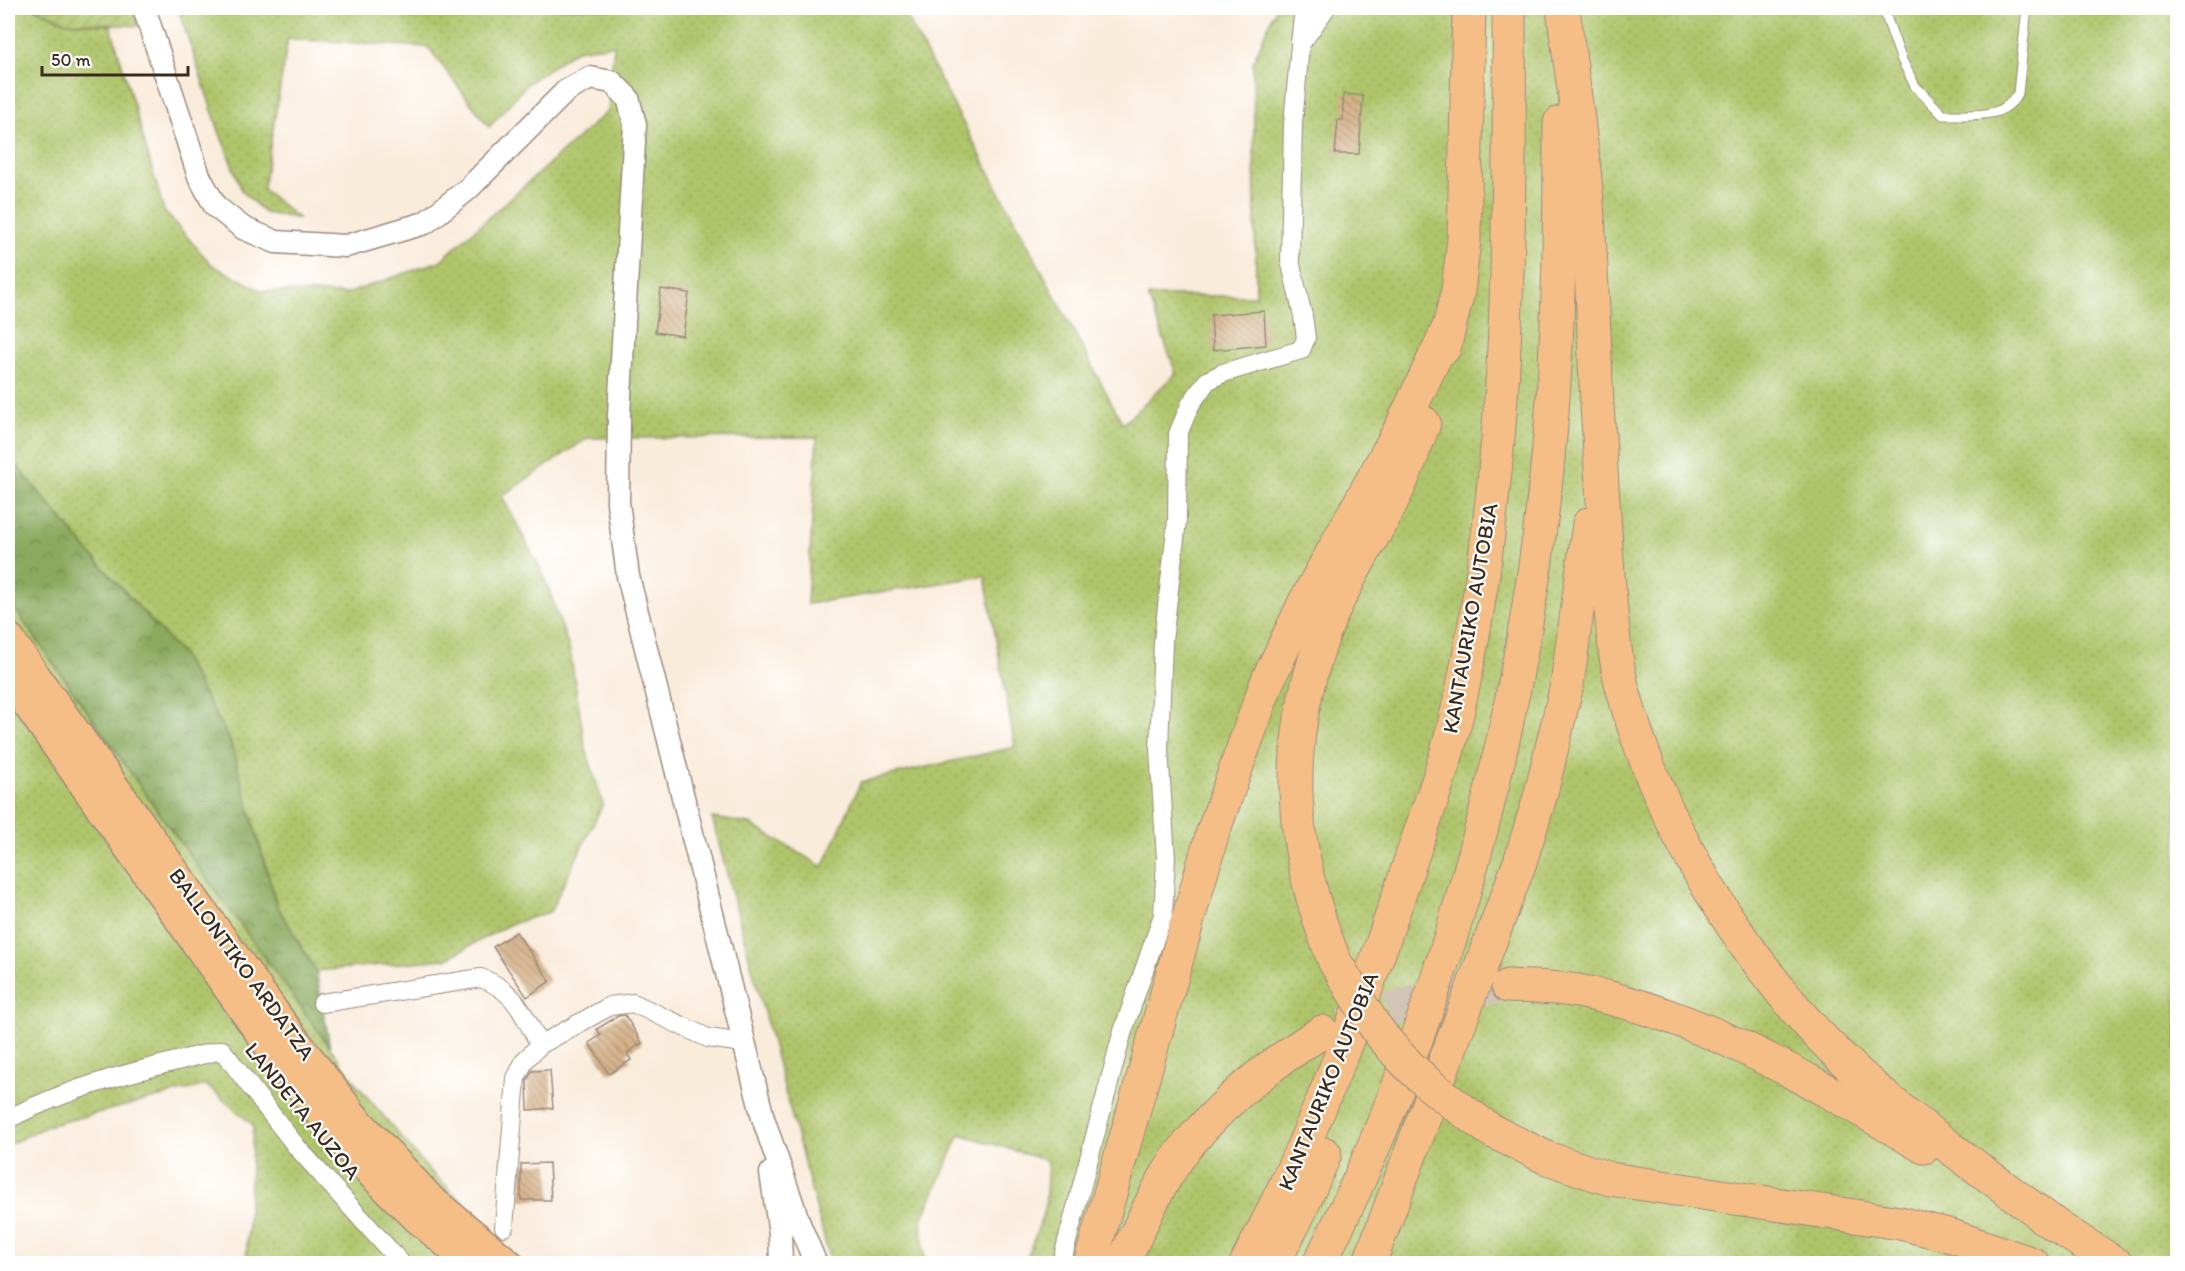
<svg xmlns="http://www.w3.org/2000/svg" width="2185" height="1271" font-family="Itim,sans-serif">
	<defs>
		<pattern id="grass-dots" width="8" height="8" patternUnits="userSpaceOnUse" patternTransform="scale(1.5)"><rect width="8" height="8" fill="#afc56a"/><path d="M2 2h.1M6 6h.1" fill="none" stroke="#97a95b" stroke-width="1.8" stroke-linecap="round"/></pattern>
		<pattern id="forest-crowns" width="20" height="18" patternUnits="userSpaceOnUse" patternTransform="scale(1.5)"><rect width="20" height="18" fill="#8baa5e"/><path d="M2 6a3 3 0 1 1 6 0M12 15a3 3 0 1 1 6 0" fill="none" stroke="#738b4d"/></pattern>
		<pattern id="garden-furrows" width="10" height="10" patternUnits="userSpaceOnUse" patternTransform="scale(1.5)"><rect width="10" height="10" fill="#afc56a"/><path d="M-1 1l2-2M0 10L10 0M9 11l2-2" fill="none" stroke="#97a95b"/></pattern>
		<pattern id="building-back-hatch" width="6" height="6" patternUnits="userSpaceOnUse" patternTransform="scale(1.5)"><rect width="6" height="6" fill="#d6b289"/><path d="M-1 5l2 2M0 0l6 6M5-1l2 2" fill="none" stroke="#af916f"/></pattern>
	</defs>
	<rect width="100%" height="100%" fill="#fff"/>
	<filter id="ink" filterUnits="userSpaceOnUse"><feTurbulence type="fractalNoise" baseFrequency=".0167" numOctaves="2"/><feDisplacementMap in="SourceGraphic" scale="12" xChannelSelector="R" yChannelSelector="G"/><feConvolveMatrix kernelMatrix="1 2 1 2 8 2 1 2 1" color-interpolation-filters="sRGB"/></filter>
	<filter id="wash" filterUnits="userSpaceOnUse"><feTurbulence type="fractalNoise" baseFrequency=".008" numOctaves="4" result="noise"/><feDisplacementMap in="SourceGraphic" scale="24" xChannelSelector="R" yChannelSelector="G"/><feGaussianBlur stdDeviation="1.35" result="paint"/><feColorMatrix in="noise" values="0 0 0 0 0 0 0 0 0 0 0 0 0 0 0 0 0 1.4 0 .05"/><feComposite in="paint" operator="in"/></filter>
	<g filter="url(#wash)">
		<rect width="100%" height="100%" fill="#f9ecdb"/>
		<!-- grass -->
		<g fill="url(#grass-dots)" stroke="#757844" stroke-width="1.5">
			<polygon points="8,8 34,8 66,22 111,26 164,211 212,265 262,291 346,294 440,261 608,111 614,45 576,50 527,84 489,127 428,47 288,39 263,189 298,218 265,213 242,191 219,131 178,8 902,8 1123,424 1176,373 1148,296 1256,296 1253,62 1276,8 2177,8 2177,1263 1025,1263 1045,1210 1048,1161 960,1134 921,1222 925,1263 834,1263 829,1256 712,818 750,824 823,867 861,782 1015,747 985,576 807,604 817,437 588,438 502,496 544,576 570,651 585,746 603,804 550,912 508,925 446,959 316,971 277,906 230,741 182,655 89,552 8,455"/>
			<polygon points="8,599 162,817 359,1087 427,1168 479,1217 469,1263 246,1263 253,1125 206,1085 47,1126 8,1145"/>
		</g>
		<!-- forest -->
		<polygon fill="url(#forest-crowns)" stroke="#636a3e" stroke-width="1.5" points="8,455 89,552 182,655 230,741 277,906 316,971 330,1047 162,817 8,599"/>
		<!-- garden -->
		<polygon fill="url(#garden-furrows)" stroke="#757844" stroke-width="1.5" points="34,8 133,8 139,26 66,22"/>
		<g id="blocks">
			<!-- building -->
			<g fill="url(#building-back-hatch)">
				<polygon points="1343,94 1363,96 1359,154 1335,154 1338,120 1343,120"/>
				<polygon points="661,289 689,293 683,336 655,332"/>
				<polygon points="1264,311 1266,345 1213,350 1211,315"/>
				<polygon points="516,932 550,981 527,997 493,947"/>
				<polygon points="625,1015 642,1043 627,1053 631,1060 609,1074 589,1043 601,1035 597,1029 618,1016"/>
				<polygon points="550,1070 553,1108 528,1110 527,1081 532,1071"/>
				<polygon points="549,1163 551,1200 521,1200 521,1164"/>
			</g>
		</g>
	</g>
	<g filter="url(#ink)">
		<use href="#blocks" fill-opacity="0" stroke="#9a8b7c" stroke-width="1.5"/>
		<g fill="none" stroke-linecap="round" stroke-linejoin="round">
			<!-- motorway-tunnel -->
			<polyline stroke="#d3c5b5" stroke-width="33" stroke-dasharray="33 16" stroke-linecap="butt" points="1341,1026 1419,1000 1508,986"/>
			<defs>
				<path id="service" d="M1883 8 1901 58 1915 86 1943 115C1970 114 2003 121 2018 93L2027 8"/>
				<g id="minor">
					<polyline points="1300,43 1304,8"/>
					<path d="M322 1003 481 978C516 991 523 1014 540 1045"/>
					<path d="M8 1119C76 1084 148 1068 222 1050L296 1146 402 1264"/>
					<polyline points="504,1227 516,1078 525,1060 540,1045 610,1006 633,1003 708,1038 743,1043"/>
					<polyline points="1061,1264 1122,1034 1163,915 1166,859 1159,749 1163,641 1177,521 1178,434 1190,405 1207,381 1223,373 1301,350 1306,338 1303,316 1290,260 1293,124 1300,45 1326,8"/>
				</g>
				<g id="tertiary">
					<polyline points="144,8 199,176 215,206 243,228 276,242 346,246 425,223 468,189 566,91 590,78 612,82 628,98 635,124 619,415 618,503 628,576 763,1118 800,1226 816,1264"/>
					<polyline points="771,1173 780,1233 781,1264"/>
				</g>
				<g id="primary">
					<polyline points="8,636 282,1022 354,1116 431,1199 510,1264"/>
					<polyline points="8,678 262,1037 334,1132 371,1174 415,1217 470,1264"/>
				</g>
				<g id="motorway">
					<path d="M1563 8C1571 72 1582 137 1587 202 1592 270 1594 337 1597 405 1601 465 1604 526 1609 587 1612 621 1614 657 1623 690 1656 812 1722 924 1804 1019 1876 1101 1972 1162 2058 1227"/>
					<polyline points="1444,348 1458,291 1464,239 1469,8"/>
					<path d="M1335 962C1288 847 1281 742 1327 625 1345 580 1373 539 1395 495 1406 472 1415 447 1424 423"/>
					<path d="M1508 986C1529 987 1551 987 1572 990 1696 1011 1817 1084 1924 1147"/>
					<polyline points="1492,1131 1547,1158 1610,1179 1900,1223 1952,1236 2033,1264"/>
					<polyline points="2041,1216 2116,1264"/>
					<polyline points="1090,1264 1212,835 1267,682 1304,604 1401,428 1449,327"/>
					<path d="M1122 1264C1141 1225 1159 1181 1186 1147 1224 1101 1271 1063 1322 1032"/>
					<path d="M1246 1264C1313 1138 1362 1006 1407 871 1425 818 1446 764 1458 709 1510 479 1510 243 1509 8"/>
					<polyline points="1273,1264 1298,1215 1325,1154"/>
					<path d="M1319 1264C1447 1012 1528 706 1551 425 1559 325 1560 223 1560 123"/>
					<polyline points="1369,1264 1520,862 1540,797 1567,685 1589,524"/>
				</g>
			</defs>
			<!-- service casing -->
			<use href="#service" stroke="#9a8b7c" stroke-width="11"/>
			<!-- minor casing -->
			<use href="#minor" stroke="#9a8b7c" stroke-width="20"/>
			<!-- tertiary casing -->
			<use href="#tertiary" stroke="#9a8b7c" stroke-width="25"/>
			<!-- primary casing -->
			<use href="#primary" stroke="#9a8b7c" stroke-width="31"/>
			<!-- motorway casing -->
			<use href="#motorway" stroke="#9a8b7c" stroke-width="35"/>
			<!-- service -->
			<use href="#service" stroke="#fff" stroke-width="9"/>
			<!-- minor -->
			<use href="#minor" stroke="#fff" stroke-width="18"/>
			<!-- tertiary -->
			<use href="#tertiary" stroke="#fff" stroke-width="22"/>
			<!-- primary -->
			<use href="#primary" stroke="#f6be87" stroke-width="28"/>
			<!-- motorway -->
			<use href="#motorway" stroke="#f6be87" stroke-width="33"/>
			<defs>
				<path id="motorway-bridge" d="M1335 962C1348 982 1359 1003 1372 1022 1402 1067 1448 1101 1492 1131"/>
			</defs>
			<!-- motorway-bridge casing -->
			<use href="#motorway-bridge" stroke="#9a8b7c" stroke-width="35" stroke-linecap="butt"/>
			<!-- motorway-bridge -->
			<use href="#motorway-bridge" stroke="#f6be87" stroke-width="33"/>
		</g>
	</g>
	<g text-anchor="middle" dominant-baseline="central" stroke-width="4.5" stroke-linejoin="round" paint-order="stroke">
		<!-- street labels -->
		<g font-size="22" fill="#3b2a1e" stroke="#fff">
			<text transform="translate(1470 618) rotate(-80)">KANTAURIKO AUTOBIA</text>
			<text transform="translate(242 964) rotate(54)">BALLONTIKO ARDATZA</text>
			<text transform="translate(1328 1081) rotate(-68)">KANTAURIKO AUTOBIA</text>
			<text transform="translate(303 1111) rotate(51)">LANDETA AUZOA</text>
		</g>
	</g>
	<!-- margin -->
	<rect width="2185" height="1271" fill="none" stroke="#fff" stroke-width="30"/>
	<!-- scale -->
	<path d="M42 66v9h146v-9" fill="none" stroke="#3b2a1e" stroke-width="3"/>
	<text x="51" y="66" font-size="18" fill="#3b2a1e" stroke="#ffffff" stroke-width="4.5" paint-order="stroke">50 m</text>
</svg>
